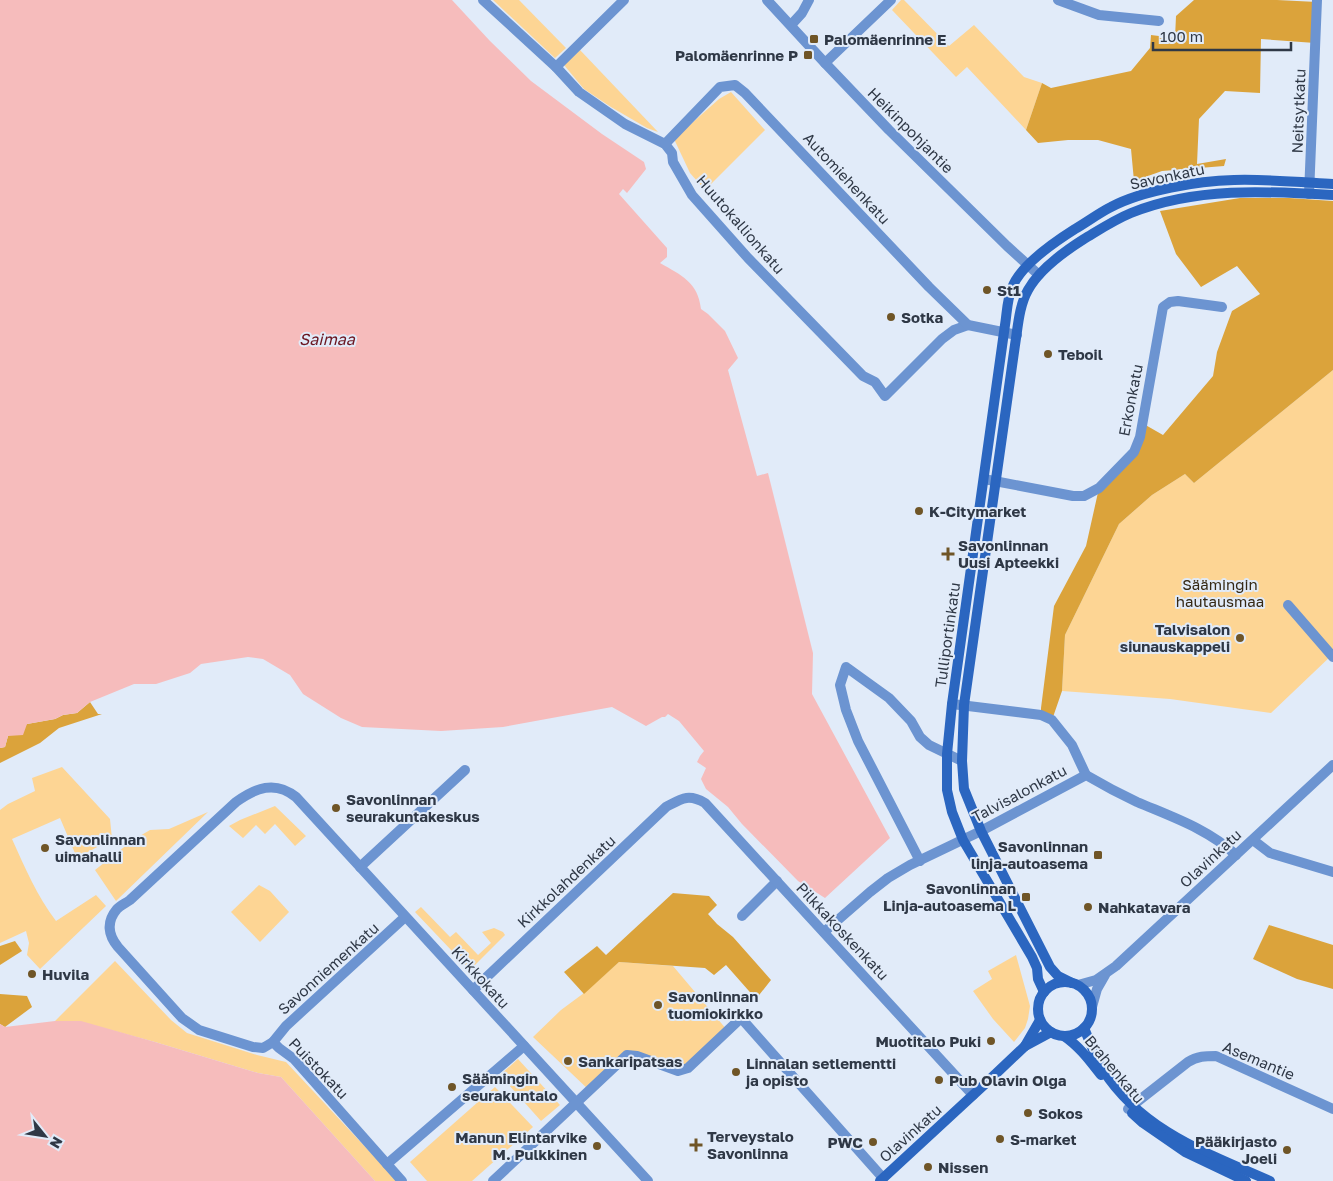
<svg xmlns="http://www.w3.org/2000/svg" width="1333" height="1181" font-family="'Golos Text',sans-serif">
	<rect width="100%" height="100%" fill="#e1ebf9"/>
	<!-- green -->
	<g fill="#fdd594">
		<polygon points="493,0 519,0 566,48 555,58"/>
		<polygon points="901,0 904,0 949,46 974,25 1024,77 1042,83 1026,130 967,67 956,77 892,10"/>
		<polygon points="580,50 658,132 647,128 611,107 584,89 564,65"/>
		<polygon points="731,92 765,130 705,190 690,173 674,139 719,99"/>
		<polygon points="1333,370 1333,654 1271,713 1170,699 1062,691 1065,635 1119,524 1152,495 1185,474 1194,483"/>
		<path d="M62 767 110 819 112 839 77 858 60 818 12 839C25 868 37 896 56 921L96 895 106 906 40 969 27 955 29 943 26 931 0 943V810L8 804 35 791 32 778Z"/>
		<polygon points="275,806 306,836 295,846 275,824 265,834 256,825 243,838 229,826 240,820"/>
		<polygon points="208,812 116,901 95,870 133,840 150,830 169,829"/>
		<polygon points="259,885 270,891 289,912 260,942 231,912"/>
		<polygon points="421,907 450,937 456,932 478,955 491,943 482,932 494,928 503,932 505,935 470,970 415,912"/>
		<polygon points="1016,955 1030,1006 1028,1019 1025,1028 1014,1042 993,1019 973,991 992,979 988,971"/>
		<polygon points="115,961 171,1020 187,1033 257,1055 286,1062 397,1181 375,1181 281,1077 258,1073 155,1042 81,1022 55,1021"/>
		<polygon points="619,962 673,966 727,1030 678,1071 627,1055 589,1090 533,1037 561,1010 584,993"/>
		<polygon points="518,1059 560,1105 541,1121 500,1075"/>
		<polygon points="495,1087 533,1127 472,1181 427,1181 410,1162"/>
	</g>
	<!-- forest -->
	<g fill="#dba33b">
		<polygon points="1194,0 1277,0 1317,2 1315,43 1261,39 1260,93 1225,91 1199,119 1197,164 1226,159 1224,166 1162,171 1134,181 1131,149 1098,140 1068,140 1038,143 1026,130 1042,83 1051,88 1131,71 1150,48 1151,35 1175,38 1176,16"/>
		<polygon points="1240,198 1289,198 1333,201 1333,370 1194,483 1185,474 1152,495 1119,524 1065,635 1062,691 1052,720 1041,715 1041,708 1054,606 1086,546 1099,488 1134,452 1142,423 1163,435 1213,376 1217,352 1232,311 1260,294 1237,266 1201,287 1176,254 1160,211"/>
		<polygon points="90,702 98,714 102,714 59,728 40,743 0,763 0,748 5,747 8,736 27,724 55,719 63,715 77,713"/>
		<polygon points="673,893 709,896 717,905 708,914 717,924 733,937 771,980 756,999 726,965 714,975 705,968 619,962 584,994 564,972 597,946 606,955"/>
		<polygon points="1269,925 1333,945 1333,989 1297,979 1253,959"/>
		<polygon points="15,941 22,951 0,965 0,946"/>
		<polygon points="0,994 27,996 32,1007 5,1027 0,1024"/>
	</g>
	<!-- water -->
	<g fill="#f6bcbc">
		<path d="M0 0H452L490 41 531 81 602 134 644 162 646 169 627 193 623 189 619 194 667 248V257L660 263C681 275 698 282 701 309L708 314 725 331 738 358 728 370 757 476 768 473 813 653 812 694 890 838 825 898 798 881 742 824 728 807 706 789 701 779 706 768 697 762 700 756 704 751 679 721 668 714 665 717H662L646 726 612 707 503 727 441 731 362 727 341 718 303 694 290 675 263 659 248 657 201 664 190 673 156 684H134L90 702 77 713 63 715 55 719 27 724 23 735 8 736 5 747 0 748Z"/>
		<polygon points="55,1021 81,1021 155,1042 258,1073 281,1077 375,1181 0,1181 0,1024 5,1027"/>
	</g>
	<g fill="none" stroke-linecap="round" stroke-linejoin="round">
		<!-- minor -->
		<g stroke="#6c94d1" stroke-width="10">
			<polyline points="483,0 556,67 579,92 625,124 665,144 672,153 673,162 692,195 748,258 863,376 875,382 885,396 942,339 954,330 968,325"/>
			<polyline points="1058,0 1099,15 1159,21"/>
			<polyline points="791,25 802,13 809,0"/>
			<polyline points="825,63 891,0"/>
			<polyline points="556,67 624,0"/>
			<polyline points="665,144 720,87 735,85 745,93 929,287 968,325 1017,335"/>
			<polyline points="1309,194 1317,0"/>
			<polyline points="984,479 1073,496 1084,496 1099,488 1134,452 1140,437 1163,307 1170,302 1178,301 1222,307"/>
			<polyline points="1288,605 1333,657"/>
			<polyline points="952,704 1041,715 1052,720 1072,745 1086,775"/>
			<polyline points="1253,840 1270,853 1333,872"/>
			<polyline points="920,861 858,741 846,710 840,685 846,667 889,698 911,721 920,737 929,745 962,761"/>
			<polyline points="360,867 465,770"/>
			<polyline points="742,916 777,881"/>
			<path d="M405 917 286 1026 273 1042 263 1048 253 1047 199 1030 182 1018 118 947C108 935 106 922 117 909 120 906 126 903 130 900L236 802C255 788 275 780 296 797L648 1181"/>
			<path d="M824 932 870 892 888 878 910 865 981 831 1086 775C1103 785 1120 794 1137 802 1172 817 1208 829 1236 855"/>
			<polyline points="1078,985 1096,980 1116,966 1333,765"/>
			<path d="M473 990 666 807C681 799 688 793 705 803L973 1095"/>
			<polyline points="1092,1007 1097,989 1105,975"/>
			<polyline points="273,1042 279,1048 294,1059 402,1181"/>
			<path d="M1128 1109 1188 1062C1197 1056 1206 1056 1216 1056L1333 1109"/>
			<polyline points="387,1164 524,1046"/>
			<polyline points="493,1181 627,1055 637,1056 678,1071 688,1068 741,1018 883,1178"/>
		</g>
		<!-- tertiary -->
		<polyline stroke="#6c94d1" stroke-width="10" points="767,0 825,63 889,130 1007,246 1039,275"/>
		<!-- secondary -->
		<g stroke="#2b66c0" stroke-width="10">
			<circle cx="1065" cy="1009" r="27"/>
			<path d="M1072 983 1058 976 1050 967 981 831 964 789 962 761 964 705 1015 345C1018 326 1019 306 1028 290 1039 270 1065 251 1084 239 1099 230 1114 220 1131 213 1195 187 1266 191 1333 195"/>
			<path d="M1044 992 1038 979 1037 968 1032 957 963 840 952 812 947 790V754L952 704 1005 325C1007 313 1007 299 1012 288 1020 265 1056 241 1075 229 1087 222 1099 213 1111 207 1143 190 1198 181 1234 180 1267 179 1300 182 1333 184"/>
			<path d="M1084 1028C1090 1042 1095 1057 1103 1070 1142 1131 1207 1153 1270 1181"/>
			<path d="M1064 1036C1079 1046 1090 1061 1101 1075"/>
			<polyline points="1025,1046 1051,1032"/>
			<polyline points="1132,1113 1143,1123 1185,1152 1246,1181"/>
			<polyline points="880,1181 985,1084 1025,1046 1040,1020"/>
		</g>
	</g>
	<!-- markers -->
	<g fill="#6f5527" stroke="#e1ebf9" stroke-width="2">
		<rect x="809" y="34" width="10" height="10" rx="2.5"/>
		<rect x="803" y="50" width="10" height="10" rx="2.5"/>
		<circle cx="987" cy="290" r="5"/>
		<circle cx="891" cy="317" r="5"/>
		<circle cx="1048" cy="354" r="5"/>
		<circle cx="919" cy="511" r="5"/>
		<path d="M945.5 546.5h5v5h5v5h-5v5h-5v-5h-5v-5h5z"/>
		<circle cx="1240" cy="638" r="5"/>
		<circle cx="336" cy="808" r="5"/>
		<circle cx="45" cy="848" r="5"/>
		<rect x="1093" y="850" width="10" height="10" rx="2.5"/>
		<rect x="1021" y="892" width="10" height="10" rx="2.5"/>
		<circle cx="1088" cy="907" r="5"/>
		<circle cx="32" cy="974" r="5"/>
		<circle cx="658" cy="1005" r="5"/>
		<circle cx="991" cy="1041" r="5"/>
		<circle cx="568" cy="1061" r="5"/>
		<circle cx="736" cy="1072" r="5"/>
		<circle cx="939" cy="1080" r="5"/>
		<circle cx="452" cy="1087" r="5"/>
		<circle cx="1028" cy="1113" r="5"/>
		<circle cx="1000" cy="1139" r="5"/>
		<circle cx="873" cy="1142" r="5"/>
		<path d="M693.5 1137.5h5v5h5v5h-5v5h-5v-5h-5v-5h5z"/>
		<circle cx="597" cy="1146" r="5"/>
		<circle cx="1287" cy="1150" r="5"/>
		<circle cx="928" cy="1167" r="5"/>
	</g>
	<g text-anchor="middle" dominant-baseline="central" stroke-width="4" stroke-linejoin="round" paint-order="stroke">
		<!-- poi labels -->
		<g font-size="15" font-weight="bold" fill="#2f3846" stroke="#e1ebf9" text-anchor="start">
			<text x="824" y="39">Palomäenrinne E</text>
			<text x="798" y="55" text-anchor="end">Palomäenrinne P</text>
			<text x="997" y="290">St1</text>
			<text x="901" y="317">Sotka</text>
			<text x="1058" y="354">Teboil</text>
			<text x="929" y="511">K-Citymarket</text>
			<text x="958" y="545">Savonlinnan<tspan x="958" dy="17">Uusi Apteekki</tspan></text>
			<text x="1230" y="629" text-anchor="end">Talvisalon<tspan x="1230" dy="17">siunauskappeli</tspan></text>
			<text x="346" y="799">Savonlinnan<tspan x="346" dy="17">seurakuntakeskus</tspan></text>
			<text x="55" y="839">Savonlinnan<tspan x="55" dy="17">uimahalli</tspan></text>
			<text x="1088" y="846" text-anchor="end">Savonlinnan<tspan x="1088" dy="17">linja-autoasema</tspan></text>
			<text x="1016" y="888" text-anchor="end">Savonlinnan<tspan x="1016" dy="17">Linja-autoasema L</tspan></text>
			<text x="1098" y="907">Nahkatavara</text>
			<text x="42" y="974">Huvila</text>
			<text x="668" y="996">Savonlinnan<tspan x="668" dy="17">tuomiokirkko</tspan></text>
			<text x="981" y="1041" text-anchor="end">Muotitalo Puki</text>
			<text x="578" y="1061">Sankaripatsas</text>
			<text x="746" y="1063">Linnalan setlementti<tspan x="746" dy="17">ja opisto</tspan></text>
			<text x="462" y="1078">Säämingin<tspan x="462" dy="17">seurakuntalo</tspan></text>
			<text x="949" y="1080">Pub Olavin Olga</text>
			<text x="1038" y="1113">Sokos</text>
			<text x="707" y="1136">Terveystalo<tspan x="707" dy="17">Savonlinna</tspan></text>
			<text x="587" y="1137" text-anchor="end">Manun Elintarvike<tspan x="587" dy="17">M. Pulkkinen</tspan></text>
			<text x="1010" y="1139">S-market</text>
			<text x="1277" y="1141" text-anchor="end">Pääkirjasto<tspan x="1277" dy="17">Joeli</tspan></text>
			<text x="863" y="1142" text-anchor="end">PWC</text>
			<text x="938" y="1167">Nissen</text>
		</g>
		<!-- street labels -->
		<g font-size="15" fill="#2f3846" stroke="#e1ebf9">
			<text transform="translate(1298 111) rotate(-88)">Neitsytkatu</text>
			<text transform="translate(911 130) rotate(45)">Heikinpohjantie</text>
			<text transform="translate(1167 176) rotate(-12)">Savonkatu</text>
			<text transform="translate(847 178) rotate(47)">Automiehenkatu</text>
			<text transform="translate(741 224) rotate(49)">Huutokallionkatu</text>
			<text transform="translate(1130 400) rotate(-79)">Erkonkatu</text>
			<text transform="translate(947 635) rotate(-82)">Tulliportinkatu</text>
			<text transform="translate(1019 793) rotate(-28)">Talvisalonkatu</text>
			<text transform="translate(1210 858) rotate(-43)">Olavinkatu</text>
			<text transform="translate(566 881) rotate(-43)">Kirkkolahdenkatu</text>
			<text transform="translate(843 931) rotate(47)">Pilkkakoskenkatu</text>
			<text transform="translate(328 968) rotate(-42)">Savonniemenkatu</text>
			<text transform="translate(481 977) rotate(48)">Kirkkokatu</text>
			<text transform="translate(1259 1060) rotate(23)">Asemantie</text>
			<text transform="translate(319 1068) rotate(46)">Puistokatu</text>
			<text transform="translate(1115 1069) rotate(50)">Brahenkatu</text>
			<text transform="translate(910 1133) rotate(-42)">Olavinkatu</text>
		</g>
		<!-- park labels -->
		<g font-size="15" fill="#352813" stroke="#e1ebf9">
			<text x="1220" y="584">Säämingin<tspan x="1220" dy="17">hautausmaa</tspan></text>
		</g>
		<!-- water labels -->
		<g font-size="16" font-style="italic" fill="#6b1621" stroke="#e1ebf9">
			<text x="327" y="339">Saimaa</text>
		</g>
	</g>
	<!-- north arrow -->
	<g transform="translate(45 1136) rotate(120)" stroke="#e1ebf9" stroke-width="4" paint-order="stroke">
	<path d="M0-4L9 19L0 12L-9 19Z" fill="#2f3846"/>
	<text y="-8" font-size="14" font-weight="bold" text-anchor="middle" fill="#2f3846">N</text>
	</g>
	<!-- scale -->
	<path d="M1153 42v8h138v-8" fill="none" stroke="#2f3846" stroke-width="2.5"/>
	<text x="1160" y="42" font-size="15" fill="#2f3846" stroke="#e1ebf9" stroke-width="4" paint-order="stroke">100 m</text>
</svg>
